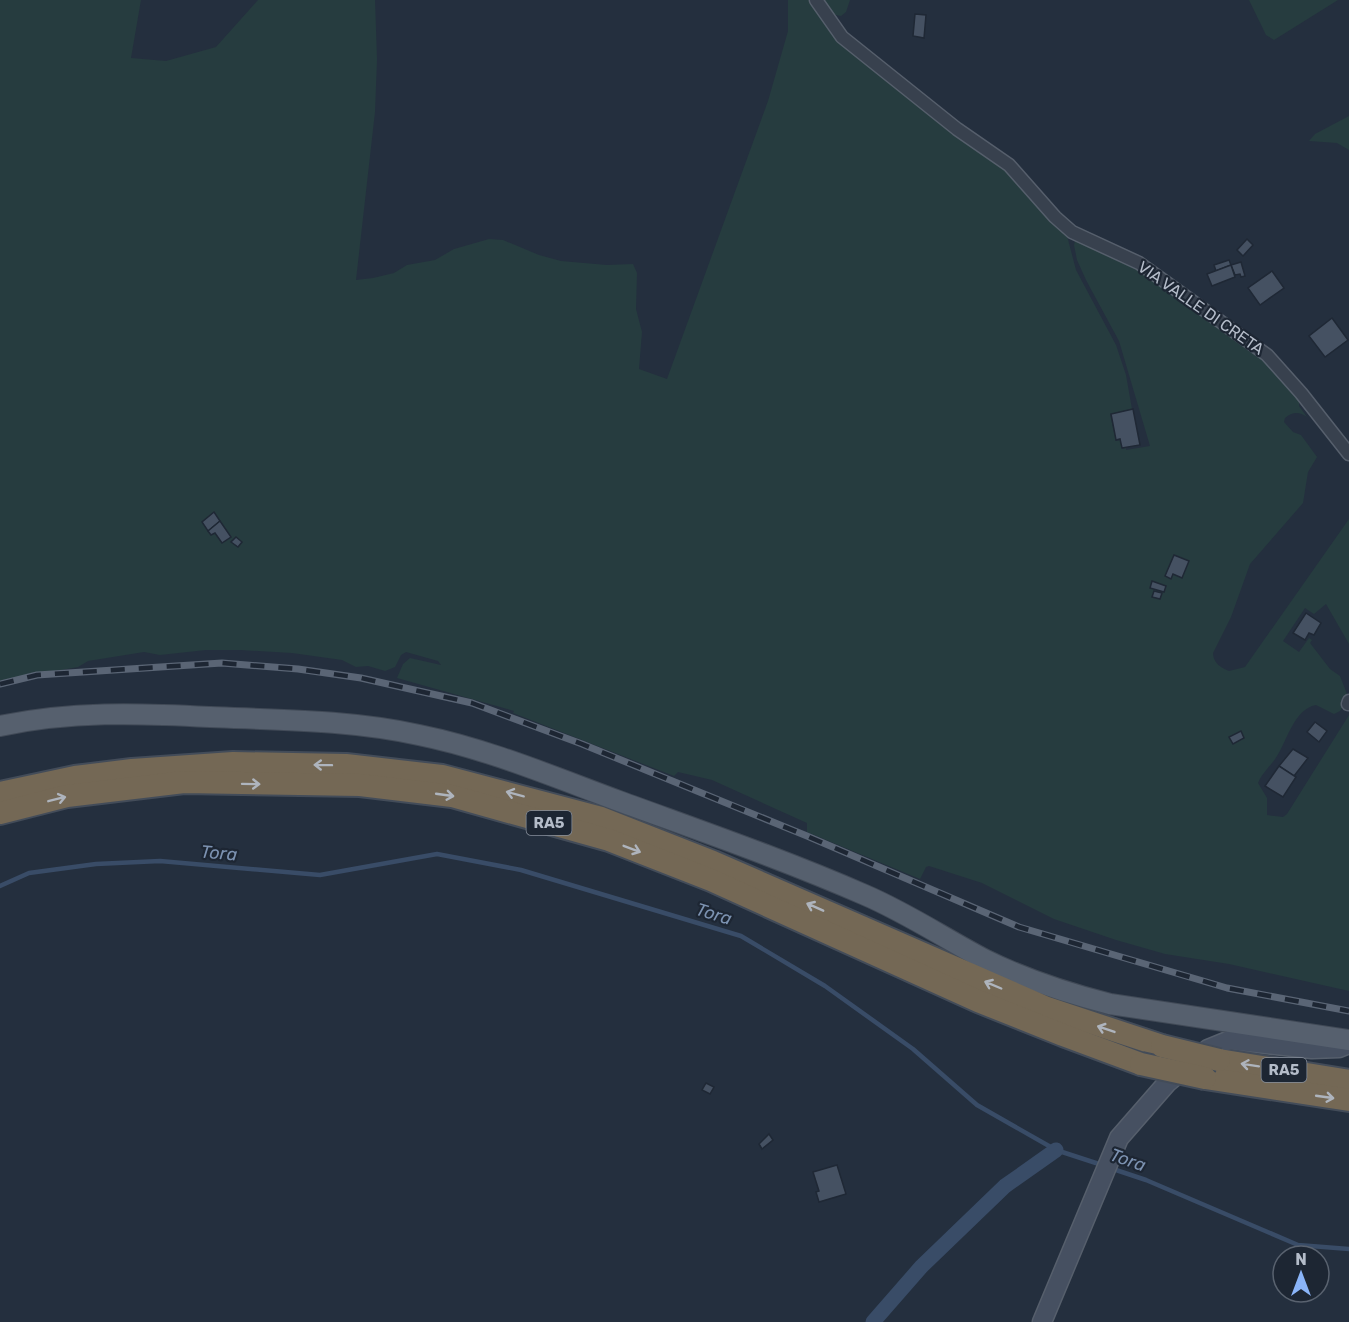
<svg xmlns="http://www.w3.org/2000/svg" width="1349" height="1322" font-family="Rubik,sans-serif">
	<rect width="100%" height="100%" fill="#242f3e"/>
	<!-- green -->
	<g fill="#263c3f">
		<path d="M0 0H141L131 58 166 61 216 47 258 0H375L377 60 375 112 356 280 373 278 394 273 407 265 435 260 454 249 489 239 503 240 539 255 561 261 607 265 633 264 637 273 636 309 642 332 639 369 667 379 768 101 788 31V0H816L826 16 998 160 1065 228 1076 270 1116 345 1126 375 1132 409 1110 414 1116 441 1120 440 1122 449 1126 448V450L1150 446 1119 341 1086 280 1077 260 1074 245 1076 237 1140 263 1263 356 1299 396V406L1307 417C1299 411 1292 412 1285 418L1284 422 1293 432 1301 435 1317 457 1308 472 1303 503 1250 564 1231 617 1213 653C1213 663 1221 668 1229 671L1245 667 1349 519V644L1326 604 1314 614 1305 608 1283 641 1299 652 1309 638 1312 640 1310 643 1330 669 1340 676 1349 699 1340 711 1334 714 1316 705C1294 709 1287 741 1277 756 1271 766 1262 773 1258 783L1267 798V815L1283 817 1287 814 1349 715V991L1229 964 1165 954 1116 940 1054 919 982 883 929 866 926 867 920 879 807 832V823L712 780 678 772 674 776 513 713 514 711 397 678 403 664 410 658 441 665 438 661 406 652 401 655 395 667 385 671 368 666 356 667 342 660 292 653 240 650H206L160 655 144 652 88 661 78 667 0 681Z"/>
		<polygon points="823,0 850,0 846,12 841,16 831,14"/>
		<polygon points="1249,0 1338,0 1274,40 1266,35"/>
		<polygon points="1349,116 1349,150 1337,143 1309,141 1315,134"/>
	</g>
	<g fill="none" stroke-linecap="round" stroke-linejoin="round">
		<!-- stream -->
		<g stroke="#394c67" stroke-width="4.5">
			<polyline points="0,886 29,873 96,864 160,861 320,875 437,854 521,870 741,936 825,986 913,1049 977,1105 1056,1150 1102,1165"/>
			<polyline points="1110,1168 1146,1180 1298,1245 1349,1249"/>
		</g>
		<!-- canal -->
		<polyline stroke="#394c67" stroke-width="15" points="873,1322 921,1267 1005,1186 1056,1150"/>
	</g>
	<!-- building -->
	<g fill="#455162" stroke="#1f2835" stroke-width="1.5">
		<polygon points="915,14 926,15 924,38 913,36"/>
		<polygon points="1247,239 1253,245 1243,256 1237,250"/>
		<polygon points="1229,260 1231,265 1216,271 1214,265"/>
		<polygon points="1241,262 1245,276 1241,277 1240,274 1235,275 1231,265"/>
		<polygon points="1231,265 1235,277 1212,286 1207,274"/>
		<polygon points="1272,271 1284,288 1260,305 1248,288"/>
		<polygon points="1332,318 1348,340 1325,357 1309,336"/>
		<polygon points="1133,409 1140,445 1122,448 1120,439 1116,440 1111,414"/>
		<polygon points="214,512 220,521 208,531 202,522"/>
		<polygon points="220,521 231,537 222,543 215,533 211,535 208,531"/>
		<polygon points="236,537 242,542 238,547 231,542"/>
		<polygon points="1174,555 1189,561 1182,578 1173,574 1171,579 1165,576"/>
		<polygon points="1152,581 1166,586 1164,592 1150,588"/>
		<polygon points="1154,591 1162,593 1160,599 1152,597"/>
		<polygon points="1306,613 1321,623 1314,635 1309,633 1305,640 1293,633"/>
		<polygon points="1315,722 1327,731 1319,742 1307,732"/>
		<polygon points="1241,731 1244,738 1233,744 1229,737"/>
		<polygon points="1293,749 1308,758 1294,776 1279,766"/>
		<polygon points="1279,766 1296,777 1283,797 1265,786"/>
		<polygon points="706,1083 714,1087 710,1094 702,1090"/>
		<polygon points="769,1134 773,1140 762,1149 759,1144"/>
		<polygon points="837,1165 846,1194 819,1202 816,1192 819,1191 813,1172"/>
	</g>
	<g fill="none" stroke-linecap="round" stroke-linejoin="round">
		<defs>
			<g id="street">
				<polyline points="816,0 842,37 957,129 1009,165 1055,217 1072,232 1139,263 1267,355 1301,393 1349,454"/>
				<polyline points="1348,704 1349,701"/>
			</g>
			<polyline id="secondary" points="1042,1322 1119,1138 1167,1083 1208,1049 1230,1040 1312,1049 1339,1048 1349,1044"/>
			<path id="primary" d="M0 726C70 711 139 713 210 717 279 720 351 720 419 735 488 749 554 777 619 801 701 831 785 860 865 895 907 913 944 938 984 959 1024 979 1067 993 1110 1004L1349 1040"/>
			<g id="highway">
				<polyline points="0,793 75,777 132,770 233,763 346,765 442,776 601,818 713,862 1047,1008 1162,1046"/>
				<polyline points="0,813 67,796 184,782 360,785 452,796 609,840 711,880 978,1001 1063,1035 1141,1064"/>
				<polyline points="1219,1060 1349,1081"/>
				<polyline points="1205,1078 1349,1100"/>
			</g>
		</defs>
		<!-- street casing -->
		<use href="#street" stroke="#565f6c" stroke-width="15"/>
		<!-- secondary casing -->
		<use href="#secondary" stroke="#565f6c" stroke-width="21"/>
		<!-- primary casing -->
		<use href="#primary" stroke="#414a57" stroke-width="22"/>
		<!-- highway casing -->
		<use href="#highway" stroke="#434c59" stroke-width="26"/>
		<!-- street -->
		<use href="#street" stroke="#38414e" stroke-width="12"/>
		<!-- secondary -->
		<use href="#secondary" stroke="#465061" stroke-width="18"/>
		<!-- primary -->
		<use href="#primary" stroke="#56606e" stroke-width="20"/>
		<!-- highway -->
		<use href="#highway" stroke="#746855" stroke-width="22"/>
		<defs>
			<polyline id="rail" points="0,684 37,675 222,663 298,669 361,678 472,703 582,744 807,836 1019,927 1227,988 1349,1011"/>
		</defs>
		<!-- rail casing -->
		<use href="#rail" stroke="#5a6575" stroke-width="7"/>
		<!-- rail -->
		<use href="#rail" stroke="#1d2633" stroke-width="4.5" stroke-dasharray="14" stroke-linecap="butt"/>
		<defs>
			<g id="highway-bridge">
				<polyline points="1162,1046 1219,1060"/>
				<polyline points="1141,1064 1205,1078"/>
			</g>
		</defs>
		<!-- highway-bridge casing -->
		<use href="#highway-bridge" stroke="#434c59" stroke-width="26" stroke-linecap="butt"/>
		<!-- highway-bridge -->
		<use href="#highway-bridge" stroke="#746855" stroke-width="22"/>
	</g>
	<!-- one-way arrows -->
	<defs><path id="oneway-shaft" d="M-6 0H5M1.5-3L5.5 0L1.5 3" fill="none" stroke-width="1.6" stroke-linecap="round" stroke-linejoin="round" transform="scale(1.5)"/></defs>
	<g stroke="#aeb4bd">
		<use href="#oneway-shaft" transform="translate(323 765) rotate(-179)"/>
		<use href="#oneway-shaft" transform="translate(251 784) rotate(1)"/>
		<use href="#oneway-shaft" transform="translate(515 794) rotate(-165)"/>
		<use href="#oneway-shaft" transform="translate(445 795) rotate(8)"/>
		<use href="#oneway-shaft" transform="translate(57 799) rotate(-14)"/>
		<use href="#oneway-shaft" transform="translate(632 849) rotate(21)"/>
		<use href="#oneway-shaft" transform="translate(815 907) rotate(-156)"/>
		<use href="#oneway-shaft" transform="translate(993 985) rotate(-157)"/>
		<use href="#oneway-shaft" transform="translate(1106 1029) rotate(-161)"/>
		<use href="#oneway-shaft" transform="translate(1250 1065) rotate(-171)"/>
		<use href="#oneway-shaft" transform="translate(1325 1097) rotate(8)"/>
	</g>
	<g text-anchor="middle" dominant-baseline="central" stroke-width="4.5" stroke-linejoin="round" paint-order="stroke">
		<!-- shield labels -->
		<g fill="#1d2633" stroke="#878f9c" stroke-width="1.5">
			<rect x="526.5" y="811" width="45" height="24" rx="4.5"/>
			<rect x="1261.5" y="1058" width="45" height="24" rx="4.5"/>
		</g>
		<g font-size="15" font-weight="bold" fill="#b4bcc9">
			<text x="549" y="823">RA5</text>
			<text x="1284" y="1070">RA5</text>
		</g>
		<!-- street labels -->
		<g font-size="16" fill="#b4bcc9" stroke="#1d2633">
			<text transform="translate(1201 308) rotate(35)">VIA VALLE DI CRETA</text>
		</g>
		<!-- water labels -->
		<g font-size="18" font-style="italic" fill="#7c92b1" stroke="#1d2633">
			<text transform="translate(219 853) rotate(5)">Tora</text>
			<text transform="translate(714 914) rotate(17)">Tora</text>
			<text transform="translate(1128 1160) rotate(19)">Tora</text>
		</g>
	</g>
	<!-- north arrow -->
	<g transform="translate(1301 1274)"><circle r="28" fill="#1d2633" stroke="#59626f" stroke-width="1.5"/>
	<path d="M0-4.5L10 22L0 15L-10 22Z" fill="#8ab4f8"/>
	<text y="-9" font-size="16" font-weight="bold" text-anchor="middle" fill="#b4bcc9">N</text>
	</g>
</svg>
